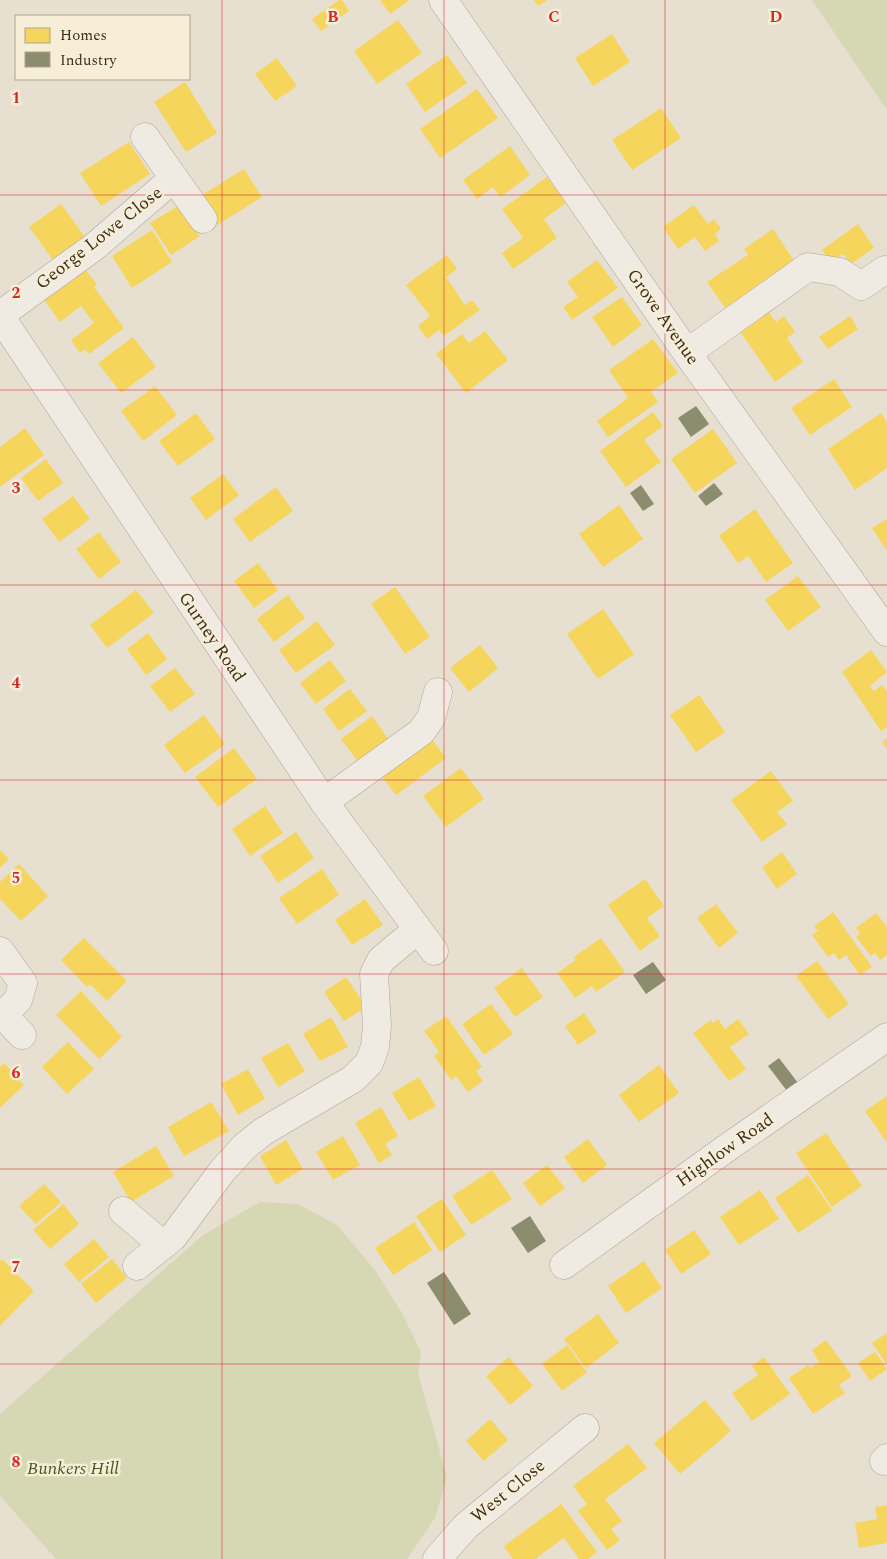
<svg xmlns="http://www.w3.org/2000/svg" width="887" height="1559" font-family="Spectral,serif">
	<rect width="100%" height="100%" fill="#e7e0d1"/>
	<!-- green -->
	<g fill="#d6d7b3">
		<polygon points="812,0 887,0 887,110"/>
		<polygon points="260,1202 298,1204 337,1225 375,1270 403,1315 421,1352 418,1373 447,1477 435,1518 407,1559 56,1559 0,1496 0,1414 203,1235"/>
	</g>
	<!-- homes -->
	<g fill="#f6d55c">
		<polygon points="339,0 342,0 349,11 321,31 312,19"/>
		<polygon points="380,0 410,0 390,14"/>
		<polygon points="534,0 548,0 538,6"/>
		<polygon points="398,20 422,53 377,84 354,51"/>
		<polygon points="612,34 630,62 593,86 575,58"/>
		<polygon points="447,55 467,83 425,112 406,84"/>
		<polygon points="277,58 297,86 275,101 255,74"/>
		<polygon points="185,82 217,133 186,152 154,102"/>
		<polygon points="477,89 498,118 440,158 420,129"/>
		<polygon points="661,108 681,138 632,170 612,140"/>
		<polygon points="129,142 150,174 101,206 80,173"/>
		<polygon points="510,146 530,175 500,197 493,187 477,199 463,180"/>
		<polygon points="244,169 262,197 217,225 199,197"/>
		<polygon points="547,177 566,203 544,219 557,238 513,269 502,253 523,238 502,209"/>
		<polygon points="61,204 85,237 53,260 29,227"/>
		<polygon points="180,205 200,236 171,255 150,223"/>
		<polygon points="694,205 708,224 714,219 721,229 715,234 719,241 705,251 695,237 678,249 663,227"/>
		<polygon points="858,224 874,248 851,264 843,254 831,262 822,250"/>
		<polygon points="773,229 799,268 766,281 725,308 707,282 748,255 744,249"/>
		<polygon points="152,230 172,262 132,288 112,256"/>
		<polygon points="447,255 457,269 446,277 465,305 472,300 480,310 444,336 439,330 427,339 418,326 430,316 406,285"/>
		<polygon points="597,260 618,288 572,320 563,307 578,297 567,282"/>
		<polygon points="83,266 97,285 94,287 124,328 89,354 85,349 80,353 71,340 94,323 81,306 60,322 42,297"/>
		<polygon points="622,297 642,325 613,347 592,317"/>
		<polygon points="767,310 776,322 784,316 795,332 787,338 803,362 775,382 739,330"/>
		<polygon points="850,316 858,329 828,349 819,337"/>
		<polygon points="485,331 508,360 466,393 436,354 462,334 469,343"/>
		<polygon points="133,337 156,367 121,393 98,363"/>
		<polygon points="653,339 678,373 651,392 658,402 608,437 597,421 628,398 609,370"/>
		<polygon points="834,379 852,407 810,435 791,408"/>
		<polygon points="155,386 177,415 143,441 121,411"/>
		<polygon points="653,412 663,426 644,440 661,462 626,487 600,451"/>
		<polygon points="196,413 215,439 178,466 159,441"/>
		<polygon points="881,413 887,422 887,468 855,490 828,449"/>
		<polygon points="25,428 44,455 0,487 0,447"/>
		<polygon points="713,429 737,463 695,493 671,459"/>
		<polygon points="46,459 63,483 38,501 21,478"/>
		<polygon points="223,474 239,495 206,520 190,498"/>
		<polygon points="276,487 293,511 250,542 233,519"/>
		<polygon points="73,496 90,519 59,542 42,519"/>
		<polygon points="619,505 643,539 603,567 579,534"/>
		<polygon points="755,509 793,563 766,582 748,556 738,563 719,536"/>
		<polygon points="887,519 887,551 872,528"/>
		<polygon points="99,532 121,562 99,579 76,549"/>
		<polygon points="258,563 278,590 254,608 234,581"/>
		<polygon points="798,576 821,607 788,631 765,600"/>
		<polygon points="395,587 430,637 405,654 371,604"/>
		<polygon points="136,590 154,613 107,648 90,625"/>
		<polygon points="288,595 305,618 274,642 257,619"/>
		<polygon points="603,609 634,654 598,679 567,634"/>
		<polygon points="317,621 335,645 296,673 279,650"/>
		<polygon points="148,633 167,659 146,675 127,649"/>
		<polygon points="480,645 498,668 469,692 450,668"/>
		<polygon points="871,650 887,672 870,686 874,691 882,685 887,691 887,727 881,731 842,672"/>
		<polygon points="330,660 346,681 316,704 300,683"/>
		<polygon points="175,668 195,694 170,712 150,686"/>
		<polygon points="350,689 367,711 339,731 323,709"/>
		<polygon points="699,695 725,732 696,752 670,715"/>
		<polygon points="204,715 225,744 185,773 164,745"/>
		<polygon points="372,716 389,740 358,762 341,739"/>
		<polygon points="427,733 446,758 396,795 377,770"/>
		<polygon points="887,738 887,749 882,742"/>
		<polygon points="234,748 257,779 218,807 195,777"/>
		<polygon points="461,768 484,799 446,827 423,796"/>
		<polygon points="771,771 793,801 777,812 787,824 762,842 731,800"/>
		<polygon points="265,806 283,833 250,856 232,829"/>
		<polygon points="296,832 314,858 278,883 260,856"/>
		<polygon points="0,850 9,859 0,868"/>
		<polygon points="782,852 797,874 777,889 762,867"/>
		<polygon points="19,864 48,896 21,921 0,899 0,882"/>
		<polygon points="322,869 339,895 297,924 279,898"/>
		<polygon points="645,879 664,906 647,918 660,936 640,951 608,905"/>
		<polygon points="365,899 383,925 352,945 335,920"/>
		<polygon points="716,904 738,933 719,948 697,918"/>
		<polygon points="833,912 872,967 860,975 846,955 839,960 834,953 828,957 812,935 818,931 814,926"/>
		<polygon points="876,913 887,927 887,955 880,960 875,953 871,956 856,937 860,934 856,928"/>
		<polygon points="84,938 127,981 107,1001 90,984 87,987 61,960"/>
		<polygon points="601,938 625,972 596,992 592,986 575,998 557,973 576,960 574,957"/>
		<polygon points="817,961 849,1004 828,1019 796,976"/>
		<polygon points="522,968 543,997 515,1017 494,988"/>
		<polygon points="346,977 366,1007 344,1021 324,992"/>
		<polygon points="81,991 122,1037 99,1059 56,1015"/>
		<polygon points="491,1004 513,1034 484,1055 462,1024"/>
		<polygon points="584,1013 597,1032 578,1045 565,1026"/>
		<polygon points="446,1016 482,1067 476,1071 483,1081 468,1092 456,1076 451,1080 434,1056 439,1052 424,1031"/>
		<polygon points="331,1017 348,1047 320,1061 303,1034"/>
		<polygon points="718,1019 725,1029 738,1019 749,1034 730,1047 746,1069 729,1081 693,1033 711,1020 713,1023"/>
		<polygon points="68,1042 94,1069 67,1094 42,1067"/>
		<polygon points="288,1043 305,1071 278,1087 261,1058"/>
		<polygon points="4,1063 24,1085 0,1108 0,1067"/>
		<polygon points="659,1065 679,1093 639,1122 619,1095"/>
		<polygon points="248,1069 265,1099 238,1115 221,1084"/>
		<polygon points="419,1077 436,1106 409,1121 392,1093"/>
		<polygon points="887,1096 887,1143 865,1111"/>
		<polygon points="211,1102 229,1131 184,1156 168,1127"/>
		<polygon points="381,1107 398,1136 385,1144 392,1155 379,1163 355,1123"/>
		<polygon points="826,1133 862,1186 832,1207 796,1153"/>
		<polygon points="343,1136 360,1165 333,1180 316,1152"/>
		<polygon points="588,1139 607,1165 583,1183 564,1157"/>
		<polygon points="286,1140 303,1169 276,1185 260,1156"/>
		<polygon points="156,1146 174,1176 131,1202 113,1172"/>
		<polygon points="547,1165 565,1188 540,1206 523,1183"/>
		<polygon points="492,1170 512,1199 471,1225 452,1196"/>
		<polygon points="808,1175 832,1210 798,1233 775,1198"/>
		<polygon points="44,1184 61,1202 36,1224 19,1206"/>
		<polygon points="760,1190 779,1219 739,1245 720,1217"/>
		<polygon points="442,1199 466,1235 440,1252 416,1216"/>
		<polygon points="63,1204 79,1224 50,1249 33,1230"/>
		<polygon points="414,1222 432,1250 393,1275 375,1248"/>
		<polygon points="694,1230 711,1254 681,1274 665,1250"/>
		<polygon points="94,1239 109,1257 79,1282 64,1264"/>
		<polygon points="2,1259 34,1291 0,1326 0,1261"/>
		<polygon points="112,1259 127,1278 96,1303 81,1284"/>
		<polygon points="644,1261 662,1288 626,1313 608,1286"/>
		<polygon points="598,1314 619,1343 586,1368 564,1339"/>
		<polygon points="887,1333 887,1365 872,1343"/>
		<polygon points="826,1340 852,1376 839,1385 845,1393 813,1414 789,1378 808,1365 810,1368 819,1362 812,1350"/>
		<polygon points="567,1345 587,1372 562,1391 542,1364"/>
		<polygon points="875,1352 887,1369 870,1381 858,1363"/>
		<polygon points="509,1357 533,1386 510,1405 486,1376"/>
		<polygon points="764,1357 790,1394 752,1421 732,1393 758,1375 752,1366"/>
		<polygon points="705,1400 731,1431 680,1474 654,1443"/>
		<polygon points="490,1419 508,1440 484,1461 466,1441"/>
		<polygon points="628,1444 647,1468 605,1499 622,1521 611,1529 620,1540 607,1550 578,1511 587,1504 573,1486"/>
		<polygon points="561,1504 597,1552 588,1559 579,1559 564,1538 535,1559 513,1559 504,1546"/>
		<polygon points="887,1505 887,1543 859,1548 855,1523 877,1519 875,1507"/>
	</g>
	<!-- industry -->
	<g fill="#8c8c6e">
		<polygon points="696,406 709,424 691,437 678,418"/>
		<polygon points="714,483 723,494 706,506 698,496"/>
		<polygon points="641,485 654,504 643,511 630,493"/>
		<polygon points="653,962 666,980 646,994 633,975"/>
		<polygon points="779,1058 798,1083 787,1091 768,1066"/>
		<polygon points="530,1216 546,1241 528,1253 511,1228"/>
		<polygon points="444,1272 471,1314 454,1325 427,1283"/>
	</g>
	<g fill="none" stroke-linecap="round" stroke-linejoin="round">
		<defs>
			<g id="minor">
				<polyline points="443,0 687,353 887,632"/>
				<polyline points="145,137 203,219"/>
				<polyline points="0,315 94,247 174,178"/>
				<polyline points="0,316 324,802 434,951"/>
				<polyline points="687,353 808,267 840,272 861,286 885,270"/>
				<polyline points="324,802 421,732 431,718 438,692"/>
				<polyline points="0,951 23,983 18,1000 0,1018"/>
				<polyline points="3,1015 22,1035"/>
				<polyline points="123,1211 163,1245"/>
				<polyline points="564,1265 731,1145 887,1037"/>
				<polyline points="137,1266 173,1237 223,1170 245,1146 264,1131 353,1079 369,1063 375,1047 377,1026 374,974 381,960 417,930"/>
				<polyline points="884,1461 887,1458"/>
				<polyline points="437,1559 466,1526 585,1428"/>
			</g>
		</defs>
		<!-- minor casing -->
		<use href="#minor" stroke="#ada599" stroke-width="29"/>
		<!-- minor -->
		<use href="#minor" stroke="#efebe3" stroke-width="28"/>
	</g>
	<!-- grid -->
	<path fill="none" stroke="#d62828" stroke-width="1" stroke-opacity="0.55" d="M222 0V1559M444 0V1559M665 0V1559M0 195H887M0 390H887M0 585H887M0 780H887M0 974H887M0 1169H887M0 1364H887"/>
	<g text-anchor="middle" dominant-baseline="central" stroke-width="5" stroke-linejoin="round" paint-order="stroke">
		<!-- street labels -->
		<g font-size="18" fill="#3d2e20" stroke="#f7eed8">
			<text transform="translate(99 238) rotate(-38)">George Lowe Close</text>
			<text transform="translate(663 317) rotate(55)">Grove Avenue</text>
			<text transform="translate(212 637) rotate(56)">Gurney Road</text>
			<text transform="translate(725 1150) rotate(-35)">Highlow Road</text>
			<text transform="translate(508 1491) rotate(-39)">West Close</text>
		</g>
		<!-- park labels -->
		<g font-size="18" font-style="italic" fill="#4d5a26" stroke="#f7eed8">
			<text x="73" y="1468">Bunkers Hill</text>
		</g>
	</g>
	<g font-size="16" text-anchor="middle" font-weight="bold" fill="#d62828" stroke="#f7eed8" stroke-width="5" stroke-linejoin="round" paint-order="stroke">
		<text x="333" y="22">B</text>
		<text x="554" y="22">C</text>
		<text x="776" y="22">D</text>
		<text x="16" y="103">1</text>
		<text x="16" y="298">2</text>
		<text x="16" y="493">3</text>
		<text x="16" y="688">4</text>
		<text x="16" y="883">5</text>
		<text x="16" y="1078">6</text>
		<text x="16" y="1272">7</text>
		<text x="16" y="1467">8</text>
	</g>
	<!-- legend -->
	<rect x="15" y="15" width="175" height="65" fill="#f7eed8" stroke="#ada18e"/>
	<rect x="25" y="28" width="25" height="15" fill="#f6d55c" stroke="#ada18e"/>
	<text x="60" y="40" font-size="15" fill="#3d2e20">Homes</text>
	<rect x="25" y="52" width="25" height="15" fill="#8c8c6e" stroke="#ada18e"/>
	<text x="60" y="65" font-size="15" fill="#3d2e20">Industry</text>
</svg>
